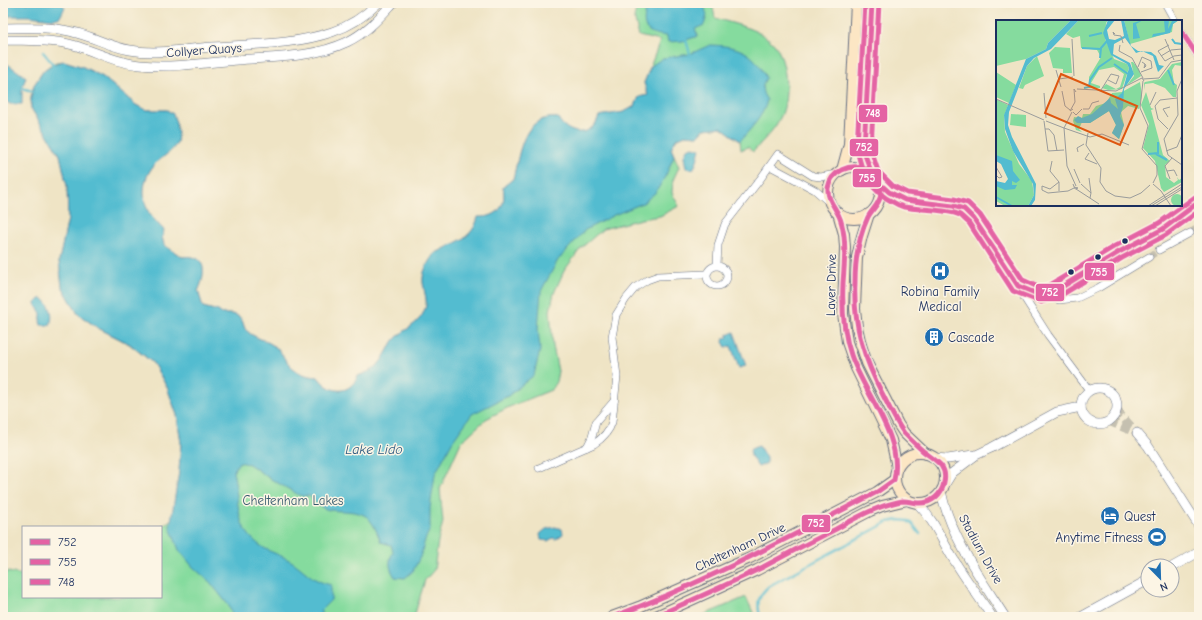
<svg xmlns="http://www.w3.org/2000/svg" width="1202" height="620" font-family="'Comic Neue',sans-serif">
	<rect width="100%" height="100%" fill="#fcf5e5"/>
	<filter id="ink" filterUnits="userSpaceOnUse"><feTurbulence type="fractalNoise" baseFrequency=".025" numOctaves="2"/><feDisplacementMap in="SourceGraphic" scale="8" xChannelSelector="R" yChannelSelector="G"/><feConvolveMatrix kernelMatrix="1 2 1 2 8 2 1 2 1" color-interpolation-filters="sRGB"/></filter>
	<filter id="wash" filterUnits="userSpaceOnUse"><feTurbulence type="fractalNoise" baseFrequency=".012" numOctaves="4" result="noise"/><feDisplacementMap in="SourceGraphic" scale="16" xChannelSelector="R" yChannelSelector="G"/><feGaussianBlur stdDeviation="0.9" result="paint"/><feColorMatrix in="noise" values="0 0 0 0 0 0 0 0 0 0 0 0 0 0 0 0 0 1.4 0 .05"/><feComposite in="paint" operator="in"/></filter>
	<g filter="url(#wash)">
		<rect width="100%" height="100%" fill="#efe4c5"/>
		<!-- green -->
		<g fill="#85db9e" stroke="#50857e">
			<path d="M638 3H712L715 18C734 24 756 28 771 41 787 54 790 99 781 116 775 130 762 141 753 152L748 147 741 150 740 141 721 127 704 129 698 136 685 135 676 139 671 148 679 167 673 180 672 193 679 206 660 216 641 219 603 229 581 248 564 271 554 293 550 311 553 346 558 371 556 382 551 390 509 407 486 419 461 442 440 489 443 522 438 541 434 570 425 580 414 617H3V571L23 575V597H161V527L172 519 179 472 181 443 177 415 167 387 153 363 129 344 98 328 78 314 62 286 59 261 68 219 67 186 60 155 34 113 31 108V98L34 85 44 70 49 66 56 62 64 61 83 67 103 77 136 105 145 110H167L173 114C176 122 179 134 177 142 173 151 164 156 157 162 143 175 140 196 149 213 153 219 159 225 164 230L162 237 164 245 182 257C185 257 188 256 191 257 209 258 203 281 198 291L203 307 218 311 222 314C231 314 240 313 243 323 244 326 244 328 247 331 254 338 266 340 274 346 279 349 282 354 284 358 294 371 301 376 318 377 330 394 349 396 358 376 365 373 372 371 377 366 385 358 388 347 396 338 406 328 420 324 425 309 428 302 425 295 424 288 421 276 425 267 432 257 434 253 438 252 442 250 459 240 473 238 478 217 498 218 507 206 503 187L513 179C520 154 522 114 558 118 563 129 579 137 590 129 595 126 597 121 599 116L624 112 635 106 639 97 648 95 644 83 660 41 639 36 634 17Z"/>
			<polygon points="746,597 755,617 699,617"/>
		</g>
		<!-- water -->
		<g fill="#53bcd0" stroke="#377697">
			<polygon points="3,3 60,3 65,7 60,17 54,19 29,16 3,16"/>
			<path d="M648 3H703L707 15 704 25 695 29 698 36 683 41 668 42 667 36C642 33 641 26 648 3Z"/>
			<path d="M710 45C738 46 754 51 766 78 761 87 761 92 767 100 764 116 750 129 740 141L721 127 704 129 698 136 685 135 676 139 671 148 674 156 666 175 656 192 643 203 614 215 585 230 558 260 541 291 538 329 540 350 534 375 508 396 472 414 452 442 435 474 430 508V529L425 540 420 557 413 571 405 578 395 577C389 568 388 562 393 552L391 545 381 542C378 535 375 526 370 520 362 509 342 512 330 510 322 509 315 503 310 496H301L269 478 249 464 239 462 233 472C241 503 232 528 264 548 272 553 281 555 289 560 299 565 309 577 319 581 323 583 327 584 331 585V600L321 610V617H233L229 606 210 582 193 567 179 550 170 527 179 472 181 443 177 415 167 387 153 363 130 344 98 328 78 314 62 286 59 261 68 219 67 186 60 155 34 113 31 108V98L34 85 44 70 53 64 64 61 83 67 103 77 136 105 146 110H167L173 114C176 122 179 134 177 142 173 151 164 156 157 162 143 175 140 196 149 213 153 219 159 225 164 230L162 237 164 245 182 257C185 257 188 256 191 257 209 258 203 281 198 291L203 307 218 311 222 314C231 314 240 313 243 323 244 326 244 328 247 331 254 338 266 340 274 346 279 349 282 354 284 358 294 371 301 376 318 377 330 394 349 396 358 376 365 373 372 371 377 366 385 358 388 347 396 338 406 328 420 324 425 309 428 302 425 295 424 288 421 276 425 267 432 257 434 253 438 252 442 250 459 240 473 238 478 217 498 218 507 206 503 187L513 179C520 154 522 114 558 118 563 129 579 137 590 129 595 126 597 121 599 116L624 112 635 106 639 97 648 95 644 83 651 66 663 58 690 54Z"/>
			<polygon points="3,61 26,77 22,88 22,104 10,104 3,99"/>
			<polygon points="693,147 700,149 696,164 693,169 686,168 684,156 687,149"/>
			<path d="M42 298C51 305 54 315 50 325H41C39 319 41 319 41 315 42 312 36 308 35 303Z"/>
			<polygon points="734,332 746,366 739,368 731,346 726,347 723,342 724,338 728,337 727,335"/>
			<polygon points="759,446 766,458 766,464 758,467 751,456 750,449"/>
			<polygon points="555,527 562,529 563,534 556,539 553,538 548,541 541,540 540,534 546,529"/>
		</g>
		<g fill="none" stroke-linecap="round" stroke-linejoin="round">
			<!-- stream -->
			<g stroke="#53bcd0" stroke-width="2.5">
				<polyline points="686,40 690,54"/>
				<polyline points="43,52 53,64"/>
				<polyline points="22,88 32,91"/>
				<path d="M760 617C757 602 757 597 769 586L888 522 899 520 908 521 914 526 920 534"/>
			</g>
		</g>
	</g>
	<g filter="url(#ink)">
		<g fill="none" stroke-linecap="round" stroke-linejoin="round">
			<!-- minor-tunnel -->
			<g stroke="#c5c0b0" stroke-width="7" stroke-dasharray="7 3.5" stroke-linecap="butt">
				<polyline points="1179,218 1189,211"/>
				<polyline points="1190,233 1199,227"/>
				<polyline points="1149,257 1159,250"/>
			</g>
			<!-- tertiary-tunnel -->
			<g stroke="#c5c0b0" stroke-width="9" stroke-dasharray="9 4.5" stroke-linecap="butt">
				<polyline points="1116,410 1135,431"/>
				<polyline points="1109,421 1137,433"/>
			</g>
			<defs>
				<g id="minor">
					<polyline points="1165,3 1175,21"/>
					<polyline points="1181,31 1199,58"/>
					<polyline points="770,166 815,190 830,203"/>
					<path d="M878 182C886 189 894 196 904 199 921 205 948 201 963 209 967 212 971 216 974 219L1048 335 1089 390"/>
					<polyline points="1189,211 1199,202"/>
					<polyline points="1149,236 1163,229 1179,218"/>
					<polyline points="1159,250 1190,233"/>
					<polyline points="717,265 718,245 725,224 761,178 778,154 813,176 821,177 836,174"/>
					<circle cx="717" cy="276" r="10"/>
					<polyline points="1018,286 1035,293 1059,300 1077,298 1098,288 1149,257"/>
					<polyline points="1041,295 1055,291 1139,241"/>
					<polyline points="587,447 592,437 596,422 614,401"/>
					<path d="M539 468 594 444C603 438 609 432 612 422L617 376 612 337 616 315 626 299 636 287 647 280 658 276 706 274"/>
				</g>
				<g id="tertiary">
					<path d="M3 28C26 28 50 26 73 32 92 36 110 47 130 50 157 55 186 49 212 47 252 44 294 45 332 32 350 26 365 16 378 3"/>
					<path d="M3 40C26 41 50 39 73 45 95 51 116 63 140 65 172 68 205 63 237 60 273 57 313 58 347 42 366 33 379 18 393 3"/>
					<circle cx="1099" cy="406" r="18"/>
					<polyline points="1137,433 1148,446 1199,526"/>
					<polyline points="934,458 948,459 973,455"/>
					<polyline points="944,486 952,473 976,455 991,448 1057,412 1081,407"/>
					<path d="M941 491C950 536 981 579 1005 617"/>
					<path d="M918 504C934 520 942 541 954 560 966 580 980 598 992 617"/>
					<polyline points="1172,567 1199,552"/>
					<polyline points="1081,617 1148,580"/>
				</g>
				<g id="secondary">
					<polyline points="872,3 864,147 865,155 872,174"/>
					<circle cx="854" cy="193" r="26"/>
					<polyline points="842,170 849,144 856,3"/>
					<polyline points="838,213 844,234 845,247 843,314 847,342 856,368 891,440 897,467"/>
					<polyline points="869,214 862,236 857,257 855,309 857,327 861,345 867,363 898,424 904,433 926,454"/>
					<circle cx="920" cy="478" r="25"/>
					<polyline points="612,617 639,607 750,558 877,492 894,480"/>
					<polyline points="654,617 757,570 870,511 882,506 907,500"/>
				</g>
			</defs>
			<!-- minor casing -->
			<use href="#minor" stroke="#656e82" stroke-width="8"/>
			<!-- tertiary casing -->
			<use href="#tertiary" stroke="#656e82" stroke-width="10"/>
			<!-- secondary casing -->
			<use href="#secondary" stroke="#656e82" stroke-width="12"/>
			<!-- minor -->
			<use href="#minor" stroke="#fff" stroke-width="7"/>
			<!-- tertiary -->
			<use href="#tertiary" stroke="#fff" stroke-width="9"/>
			<!-- secondary -->
			<use href="#secondary" stroke="#fce6c4" stroke-width="10"/>
			<defs>
				<g id="bus-1">
					<polyline points="872,3 864,147 865,155 872,174 878,182 889,192 905,200 953,206 964,209 974,219 1018,286 1040,295 1055,291 1119,252 1163,229 1199,202"/>
					<polyline points="1181,31 1199,58"/>
					<path d="M612 617C704 583 790 537 877 492L894 480C904 437 864 394 851 355 843 332 842 307 843 283 844 267 846 252 844 236 843 229 842 222 839 216 835 207 827 199 828 188 831 171 850 163 865 169 874 174 881 184 881 194 880 204 872 209 868 217 859 236 855 261 855 283 853 326 864 359 884 397 890 409 896 422 904 433 910 439 916 445 923 451 934 460 948 465 944 482 942 495 931 504 918 503 913 503 909 501 903 501 895 502 886 505 878 508 864 513 850 521 836 529 812 541 787 554 763 567 727 585 690 601 654 617"/>
				</g>
				<path id="bus-2" d="M865 3 857 147C860 171 871 191 893 202 896 204 900 206 904 207 919 210 947 209 960 215 963 217 966 221 969 223L1013 291 1041 302 1058 297 1122 258 1166 235 1199 211"/>
				<polyline id="bus-3" points="879,3 871,147 872,153 878,171 893,186 907,193 954,199 968,203 980,215 1023,280 1040,288 1052,284 1115,246 1159,223 1195,197"/>
			</defs>
			<!-- bus-1 casing -->
			<use href="#bus-1" stroke="#fcf5e5" stroke-width="8"/>
			<!-- bus-2 casing -->
			<use href="#bus-2" stroke="#fcf5e5" stroke-width="8"/>
			<!-- bus-3 casing -->
			<use href="#bus-3" stroke="#fcf5e5" stroke-width="8"/>
			<!-- bus-1 -->
			<use href="#bus-1" stroke="#e463a4" stroke-width="5"/>
			<!-- bus-2 -->
			<use href="#bus-2" stroke="#e463a4" stroke-width="5"/>
			<!-- bus-3 -->
			<use href="#bus-3" stroke="#e463a4" stroke-width="5"/>
		</g>
	</g>
	<!-- icons -->
	<defs>
		<symbol id="hospital-disc" viewBox="-11 -11 22 22"><circle r="9.5" fill="#1f6fb2" stroke="#fcf5e5"/><path d="M-5-5h3v3.5h4V-5h3V5h-3V1.5h-4V5h-3Z" fill="#fff"/></symbol>
		<symbol id="building-disc" viewBox="-11 -11 22 22"><circle r="9.5" fill="#1f6fb2" stroke="#fcf5e5"/><path d="M-4-6H4V6H1V3H-1V6H-4ZM-2.5-4.3h1.7v1.8h-1.7ZM.8-4.3h1.7v1.8H.8ZM-2.5-1h1.7V.8h-1.7ZM.8-1h1.7V.8H.8Z" fill="#fff"/></symbol>
		<symbol id="hotel-disc" viewBox="-11 -11 22 22"><circle r="9.5" fill="#1f6fb2" stroke="#fcf5e5"/><path d="M-6-4.5h1.5V1H6V5H4.5V3h-9V5H-6ZM-4 0a1.8 1.8 0 1 1 3.6 0ZM.5 0V-2.5h3Q6-2.5 6 0Z" fill="#fff"/></symbol>
		<symbol id="stadium-disc" viewBox="-11 -11 22 22"><circle r="9.5" fill="#1f6fb2" stroke="#fcf5e5"/><path d="M0-5a6.5 5 0 1 0 0 10a6.5 5 0 1 0 0-10ZM-3.5-1.8h7v3.6h-7Z" fill="#fff"/></symbol>
	</defs>
	<g fill-rule="evenodd">
		<use href="#hospital-disc" x="929" y="260" width="22" height="22"/>
		<use href="#building-disc" x="923" y="326" width="22" height="22"/>
		<use href="#hotel-disc" x="1099" y="505" width="22" height="22"/>
		<use href="#stadium-disc" x="1146" y="526" width="22" height="22"/>
	</g>
	<!-- markers -->
	<g fill="#1b2f5e" stroke="#fcf5e5" stroke-width="1.5">
		<circle cx="1125" cy="241" r="3.5"/>
		<circle cx="1098" cy="257" r="3.5"/>
		<circle cx="1071" cy="272" r="3.5"/>
	</g>
	<g text-anchor="middle" dominant-baseline="central" stroke-width="3" stroke-linejoin="round" paint-order="stroke">
		<!-- street labels -->
		<g font-size="13" fill="#1b2f5e" stroke="#fcf5e5">
			<text transform="translate(204 50) rotate(-4)">Collyer Quays</text>
			<text transform="translate(831 285) rotate(-89)">Laver Drive</text>
			<text transform="translate(740 547) rotate(-25)">Cheltenham Drive</text>
			<text transform="translate(981 549) rotate(61)">Stadium Drive</text>
		</g>
		<!-- poi labels -->
		<g font-size="13" fill="#1b2f5e" stroke="#fcf5e5" text-anchor="start">
			<text x="940" y="291" text-anchor="middle">Robina Family<tspan x="940" dy="15">Medical</tspan></text>
			<text x="948" y="337">Cascade</text>
			<text x="1124" y="516">Quest</text>
			<text x="1143" y="537" text-anchor="end">Anytime Fitness</text>
		</g>
		<!-- park labels -->
		<g font-size="13" fill="#365a6e" stroke="#fcf5e5">
			<text x="293" y="500">Cheltenham Lakes</text>
		</g>
		<!-- water labels -->
		<g font-size="14" font-style="italic" fill="#2c5980" stroke="#fcf5e5">
			<text x="374" y="449">Lake Lido</text>
		</g>
	</g>
	<!-- overview -->
	<g transform="translate(996 20)">
		<rect width="186" height="186" fill="#efe4c5"/>
		<path d="M0 0H75L52 23 50 29 30 39 0 46ZM83 0H112L110 3 109 19 114 30 118 39 131 44 133 48 126 69 112 70 106 68 110 64 120 69 124 67 128 54 118 47 103 50 95 63 104 66V68H93V57L105 37 101 30 85 28 84 16 77 18 70 14ZM128 0H183L177 4 176 12 134 24ZM59 27 74 28 76 53H67V49L57 48 53 33ZM41 36 48 56 29 65 27 69 23 68 31 46ZM135 42H137L143 49 145 56 130 66 138 56ZM186 42V46L179 45 176 50 178 63 181 65 180 77H177L169 68 157 63 149 64V70L148 63 149 62 164 59 176 44ZM0 52 20 65 13 83 0 77ZM144 62 146 75 143 89 132 86 125 92 128 105 123 119 116 113 120 105 113 91 94 103 86 102 83 109 86 112 80 110 77 101 78 97 86 98 87 94H94L100 86 110 83 116 73 126 72ZM150 72 155 88 158 89 155 90 167 135 174 141 169 145 170 157 178 163 182 160 181 157 183 160 186 158V162L168 172 165 168 159 141 147 128 153 104 145 85ZM0 79 12 85 8 96 9 112 23 144 36 161 38 175 32 186H9L0 181V163L7 165 14 161 5 141 0 138ZM15 94 30 95V107L14 105ZM175 180a6 6 0 1 1 12 0a6 6 0 1 1-12 0Z" fill="#85db9e"/>
		<path d="M75 0H83L55 29 38 38 31 46 13 92 12 105 16 117 40 164 39 180 35 186H32L38 175 37 164 17 131 9 109 8 95 30 39 50 29 52 23ZM112 0H119L111 10 113 19 119 20 128 16 125 0H128L135 26 142 31 155 32 160 36 163 45 168 46 162 52 157 36 146 31 140 33 129 18 118 24 117 34 134 43 138 54 128 69 127 87 124 96 128 105 123 119 116 113 120 105 113 91 94 103H81L78 100 82 96 86 98 96 94 114 78 115 83 122 89 119 79 126 73 133 48 131 44 115 35 107 13ZM147 0 140 4 144 18 137 19V3ZM168 0H173L172 9 176 1 183 0 177 4 174 13 156 17 157 14 169 12ZM0 135 16 141 17 151 24 160 20 163 16 161V165H21L19 169 9 170 0 166V161L9 163 12 159 5 144 0 141Z" fill="#53bcd0"/>
		<path fill="none" stroke="#53bcd0" stroke-width="2" d="M93 16 106 13M176 19 179 23 186 24M86 28 105 29M104 38 105 28 111 21M118 44 132 54M172 50 178 65M88 68 93 67 94 60 103 47 116 38M152 134 162 133V122M160 134 171 140M0 177 16 186"/>
		<path fill="none" stroke="#9a9c9c" stroke-width="1" d="M119 14 117 12 118 15 125 16 127 23M76 19 78 56M169 19 178 40M124 25 123 31 136 38 147 58M173 25 162 31 169 41 178 36 186 35M165 36 175 30 186 29M146 42 149 44 148 48 150 46 149 44M142 47 146 37 155 41 156 48 145 52M60 50 65 67M63 59 77 57M147 59 163 58 175 42 186 40M186 59 181 71 182 95 168 119 172 135 186 145M147 61 144 88 152 106 146 129 161 146V155L157 163M81 69 120 71 146 58 148 61M105 70 115 54 123 56 120 64 112 60M66 71 69 86 74 90M48 73 50 98M0 79 48 100M154 85 160 72M77 89 74 91 79 82 78 69 80 72M87 89H93L96 83 103 81M77 92 80 95 86 89M172 97 167 89 174 87M48 101 52 131 68 130M50 101 68 108 76 92M49 109H53L58 115 61 131M172 109 162 99 159 86 164 80 181 78M92 113 90 125 105 148 104 162 110 171 119 176 134 178 145 173 154 165M170 131 181 127 186 115M82 132 81 128 88 124M93 133 89 139 101 144M56 141 54 151 63 162M0 147 6 157 3 158 0 155M78 149 84 163M171 151 178 150 181 156M93 158 95 173M174 159 169 146 176 138M77 164 79 169 82 168 78 167M85 164 95 173 94 178M157 164 165 171 175 186M46 166V170L52 173 72 171 78 168M46 166 54 169 63 162V171M80 166 71 146 68 108 94 117 106 114 133 125M80 169 103 184M152 186 186 164M155 186 186 167M159 186 186 169"/>
		<path fill="#de5710" fill-opacity="0.15" stroke="#de5710" stroke-width="2" d="M65 54 141 86 124 125 49 93Z"/>
		<rect width="186" height="186" fill="none" stroke="#1b2f5e" stroke-width="2"/>
	</g>
	<g stroke="#fcf5e5" stroke-width="1.5">
		<rect x="858" y="104" width="30" height="19" rx="4" fill="#e463a4"/>
		<rect x="849" y="138" width="30" height="19" rx="4" fill="#e463a4"/>
		<rect x="852" y="168" width="30" height="20" rx="4" fill="#e463a4"/>
		<rect x="1084" y="262" width="31" height="19" rx="4" fill="#e463a4"/>
		<rect x="1035" y="283" width="30" height="19" rx="4" fill="#e463a4"/>
		<rect x="801" y="514" width="30" height="19" rx="4" fill="#e463a4"/>
	</g>
	<g font-size="11" text-anchor="middle" font-weight="bold" fill="#fff">
		<text x="873" y="117">748</text>
		<text x="864" y="151">752</text>
		<text x="867" y="182">755</text>
		<text x="1099" y="276">755</text>
		<text x="1050" y="296">752</text>
		<text x="816" y="527">752</text>
	</g>
	<!-- margin -->
	<rect width="1202" height="620" fill="none" stroke="#fcf5e5" stroke-width="16"/>
	<!-- legend -->
	<rect x="22" y="526" width="140" height="72" fill="#fcf5e5" stroke="#a2a6af"/>
	<rect x="30" y="539" width="20" height="6" fill="#e463a4" stroke="#a2a6af"/>
	<text x="58" y="546" font-size="12" fill="#1b2f5e">752</text>
	<rect x="30" y="559" width="20" height="6" fill="#e463a4" stroke="#a2a6af"/>
	<text x="58" y="566" font-size="12" fill="#1b2f5e">755</text>
	<rect x="30" y="579" width="20" height="6" fill="#e463a4" stroke="#a2a6af"/>
	<text x="58" y="586" font-size="12" fill="#1b2f5e">748</text>
	<!-- north arrow -->
	<g transform="translate(1160 578) rotate(157)"><circle r="19" fill="#fcf5e5" stroke="#a2a6af"/>
	<path d="M0-3L7 15L0 10L-7 15Z" fill="#1f6fb2"/>
	<text y="-6" font-size="11" font-weight="bold" text-anchor="middle" fill="#1b2f5e">N</text>
	</g>
</svg>
